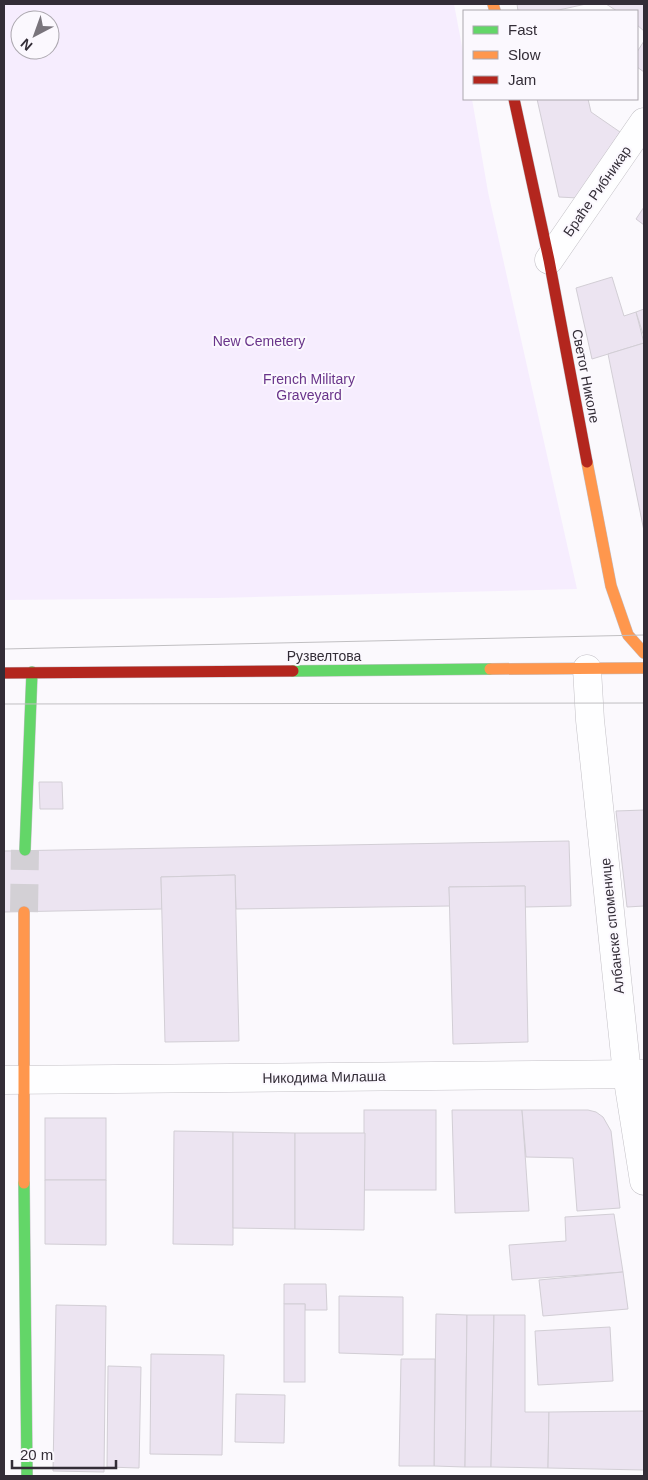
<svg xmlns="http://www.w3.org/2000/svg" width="648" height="1480" font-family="Helvetica,sans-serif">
	<rect width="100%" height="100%" fill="#fbf9fd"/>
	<!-- green -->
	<path fill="#f6edfe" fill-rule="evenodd" d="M4 4H454L464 57V99H472L488 192 577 589 217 598 4 600ZM20 20H50V50H20Z"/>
	<!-- building -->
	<g fill="#ece4f1" stroke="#d2ced5">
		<polygon points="517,4 586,4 554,11 518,11"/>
		<polygon points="606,4 644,4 644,31 637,25 637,11 617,11"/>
		<polygon points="644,41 644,72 637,67 637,52"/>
		<polygon points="537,99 588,99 591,112 620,132 578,198 559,197"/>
		<polygon points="644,207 644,225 636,219"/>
		<polygon points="612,277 624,316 636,312 644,343 592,359 576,288"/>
		<polygon points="644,309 644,337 636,312"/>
		<polygon points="644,343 644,531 608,354"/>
		<polygon points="39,782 62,782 63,809 40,809"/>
		<polygon points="644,810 644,906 627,907 616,811"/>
		<polygon points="569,841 571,906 525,907 525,886 449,887 450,906 236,909 235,875 161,877 162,909 4,912 4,851"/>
		<polygon points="235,875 239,1041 165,1042 161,877"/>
		<polygon points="525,886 528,1042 453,1044 449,887"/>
		<rect x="364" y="1110" width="72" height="80"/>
		<polygon points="452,1110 522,1110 529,1211 455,1213"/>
		<polygon points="522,1110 588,1110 596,1112 603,1117 611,1131 620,1208 577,1211 573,1158 526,1157"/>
		<rect x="45" y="1118" width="61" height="62"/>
		<polygon points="174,1131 233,1132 233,1245 173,1244"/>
		<polygon points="233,1132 295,1133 295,1229 233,1228"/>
		<polygon points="295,1133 365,1133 364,1230 295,1229"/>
		<polygon points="45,1180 106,1180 106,1245 45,1244"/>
		<polygon points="614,1214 623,1272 512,1280 509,1245 566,1241 565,1217"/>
		<polygon points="623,1272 628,1309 543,1316 539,1280"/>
		<polygon points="284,1284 326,1284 327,1310 305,1310 305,1304 284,1304"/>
		<polygon points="339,1296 403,1297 403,1355 339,1353"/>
		<rect x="284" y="1304" width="21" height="78"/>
		<polygon points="56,1305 106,1306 104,1472 53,1471"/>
		<polygon points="436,1314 467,1315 465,1467 434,1466"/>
		<polygon points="467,1315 494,1315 491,1467 465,1467"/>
		<polygon points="494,1315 525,1315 525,1412 549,1412 548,1468 491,1467"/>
		<polygon points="610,1327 613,1381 538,1385 535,1331"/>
		<polygon points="151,1354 224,1355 222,1455 150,1454"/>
		<polygon points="401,1359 435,1359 434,1466 399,1466"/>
		<polygon points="108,1366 141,1367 139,1468 107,1467"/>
		<polygon points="236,1394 285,1395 284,1443 235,1442"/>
		<polygon points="644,1411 644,1470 548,1468 549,1412"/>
	</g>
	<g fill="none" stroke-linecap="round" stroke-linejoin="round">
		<!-- secondary-tunnel -->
		<polyline stroke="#d3d0d5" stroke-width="28" stroke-dasharray="28 14" stroke-linecap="butt" points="24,912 25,850"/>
		<defs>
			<g id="street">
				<polyline points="549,260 644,122"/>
				<polyline points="587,669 590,720 627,1074 644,1181"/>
				<polyline points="4,1080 644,1074"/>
			</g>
			<g id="fast">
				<polyline points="293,671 490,669"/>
				<polyline points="25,850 32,672"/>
				<polyline points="24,1183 27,1476"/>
			</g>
			<g id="slow">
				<polyline points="493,4 495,11"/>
				<polyline points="587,462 611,586 628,635 644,653"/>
				<polyline points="490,669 644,668"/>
				<polyline points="24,912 24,1183"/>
			</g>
			<g id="jam">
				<polyline points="514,99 549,260 587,462"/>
				<polyline points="4,673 293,671"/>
			</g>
		</defs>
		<!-- street casing -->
		<use href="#street" stroke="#c3c0c6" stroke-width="29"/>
		<!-- fast casing -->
		<use href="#fast" stroke="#c3c0c6" stroke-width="12"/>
		<!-- slow casing -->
		<use href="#slow" stroke="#c3c0c6" stroke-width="12"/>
		<!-- jam casing -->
		<use href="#jam" stroke="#c3c0c6" stroke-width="12"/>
		<!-- street -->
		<use href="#street" stroke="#fefeff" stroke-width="28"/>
		<!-- fast -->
		<use href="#fast" stroke="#63d668" stroke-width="11"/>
		<!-- slow -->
		<use href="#slow" stroke="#ff974d" stroke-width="11"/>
		<!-- jam -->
		<use href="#jam" stroke="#b3261e" stroke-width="11"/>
		<!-- tram -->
		<g stroke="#c0bfc2" stroke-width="1">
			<polyline points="4,649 644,635"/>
			<polyline points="4,704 644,703"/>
		</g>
	</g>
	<g text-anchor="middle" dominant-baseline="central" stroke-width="4" stroke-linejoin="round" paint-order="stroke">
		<!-- street labels -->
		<g font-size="14" fill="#332d37" stroke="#fbf8fe">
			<text transform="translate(597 191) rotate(-55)">Браће Рибникар</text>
			<text transform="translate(586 376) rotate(79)">Светог Николе</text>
			<text x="324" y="656">Рузвелтова</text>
			<text transform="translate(612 926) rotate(-96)">Албанске споменице</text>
			<text transform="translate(324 1077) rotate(-1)">Никодима Милаша</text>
		</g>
		<!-- park labels -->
		<g font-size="14" fill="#69348a" stroke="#fbf8fe">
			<text x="259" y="341">New Cemetery</text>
			<text x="309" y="379">French Military<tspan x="309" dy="16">Graveyard</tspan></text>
		</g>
	</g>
	<!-- border -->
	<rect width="648" height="1480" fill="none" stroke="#332d37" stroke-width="10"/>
	<!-- legend -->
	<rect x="463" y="10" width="175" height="90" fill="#fbf8fe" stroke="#aba7ae"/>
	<rect x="473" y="26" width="25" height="8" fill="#63d668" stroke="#aba7ae"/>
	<text x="508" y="35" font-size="15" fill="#332d37">Fast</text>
	<rect x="473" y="51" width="25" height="8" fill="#ff974d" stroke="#aba7ae"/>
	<text x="508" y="60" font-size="15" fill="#332d37">Slow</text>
	<rect x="473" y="76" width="25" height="8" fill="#b3261e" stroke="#aba7ae"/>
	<text x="508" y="85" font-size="15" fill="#332d37">Jam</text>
	<!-- north arrow -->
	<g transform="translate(35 35) rotate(221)"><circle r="24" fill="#fbf8fe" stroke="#aba7ae"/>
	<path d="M0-4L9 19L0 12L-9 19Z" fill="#79747c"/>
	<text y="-8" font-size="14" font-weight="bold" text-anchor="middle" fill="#332d37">N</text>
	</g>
	<!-- scale -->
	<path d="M12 1460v8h104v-8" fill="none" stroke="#332d37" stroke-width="2.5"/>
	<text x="20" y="1460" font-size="15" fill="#332d37" stroke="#fbf8fe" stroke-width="4" paint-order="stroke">20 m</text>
</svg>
